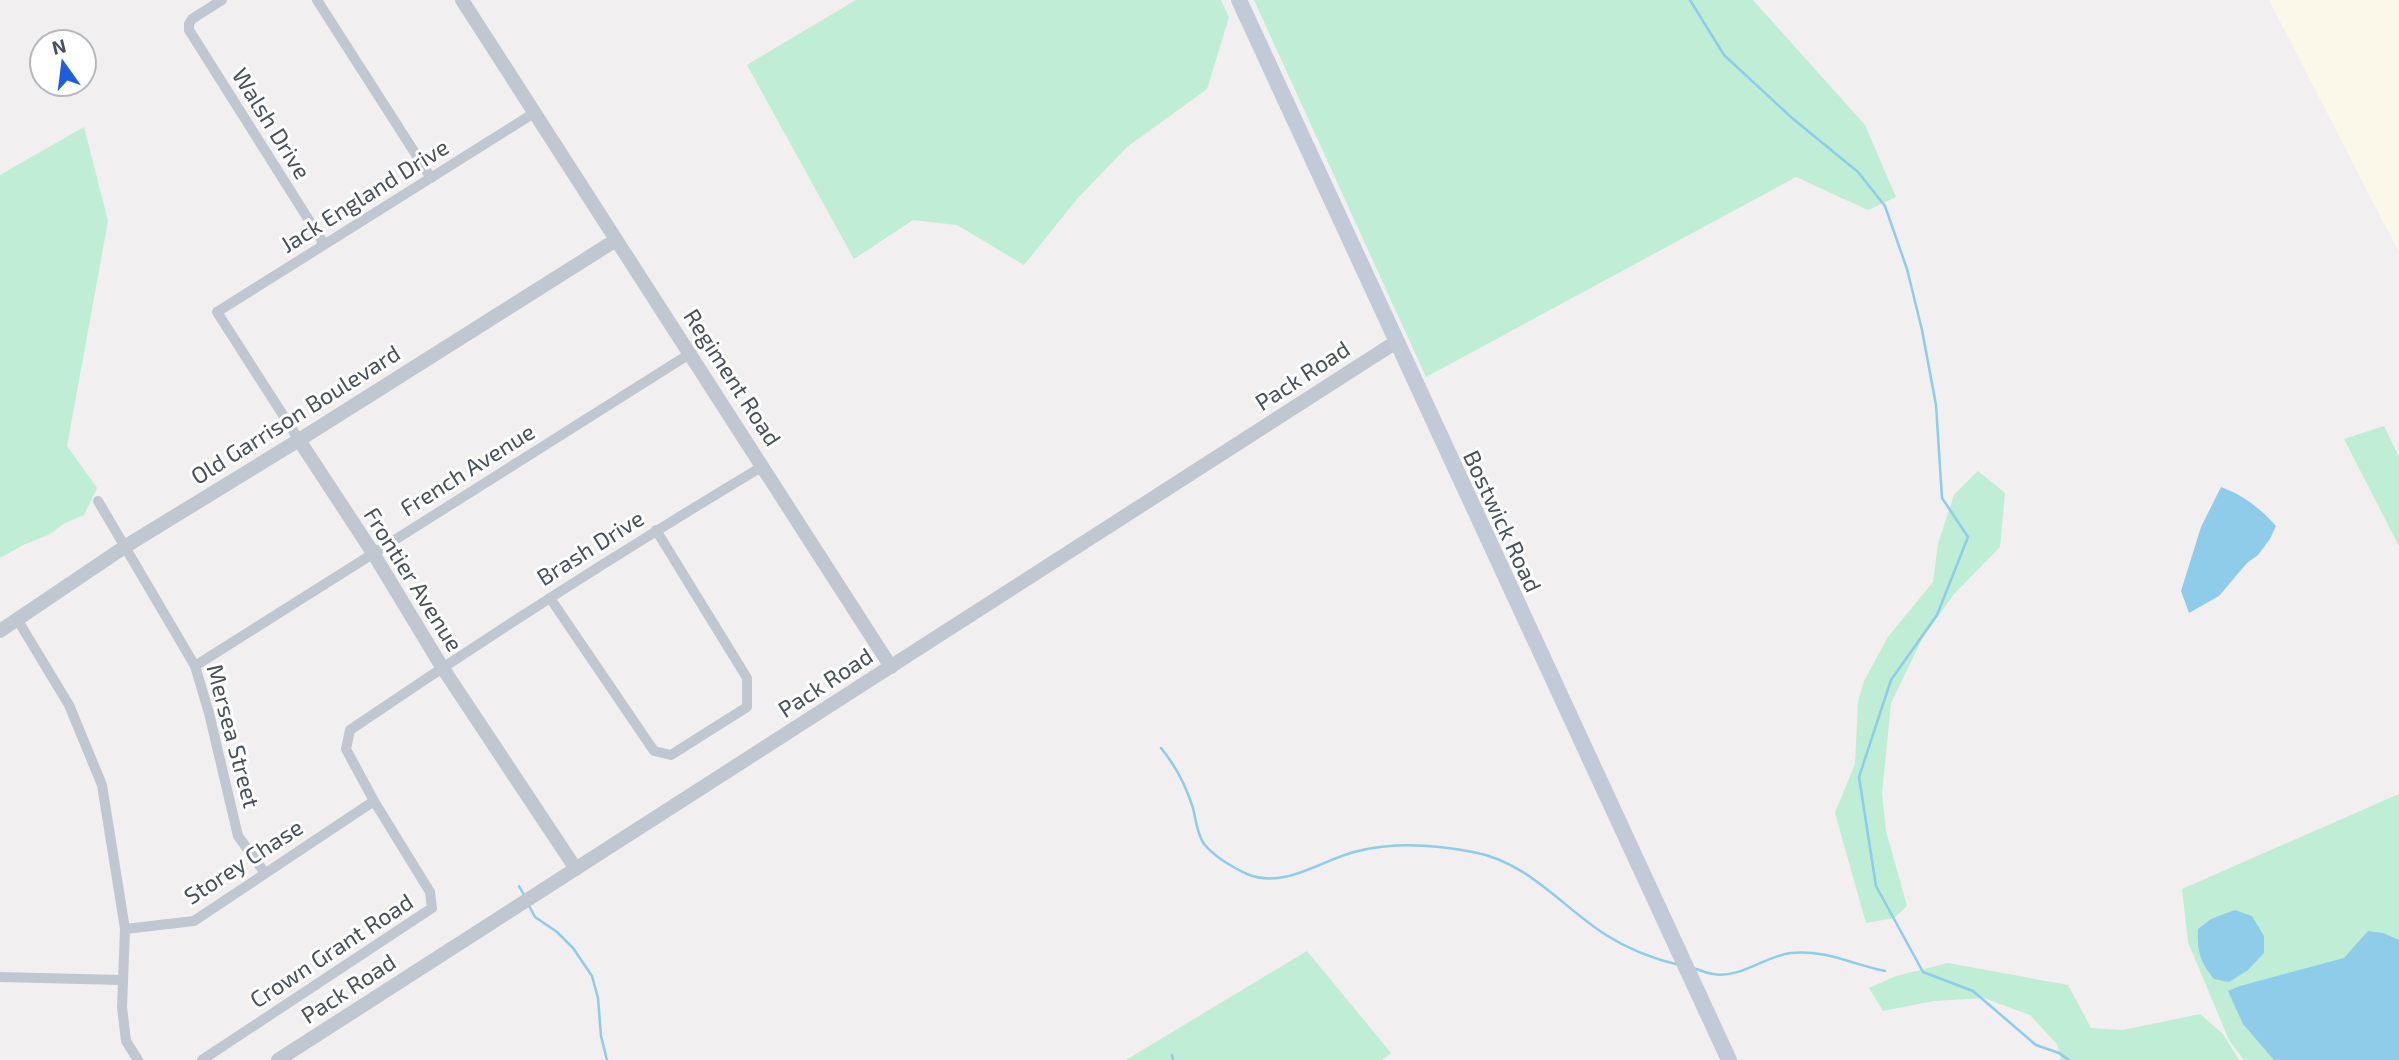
<svg xmlns="http://www.w3.org/2000/svg" width="2399" height="1060" font-family="'Exo 2',sans-serif">
	<rect width="100%" height="100%" fill="#f1efef"/>
	<!-- commercial -->
	<polygon fill="#fbf8e9" points="2269,0 2399,0 2399,252 2380,216"/>
	<!-- green -->
	<g fill="#bfedd6">
		<polygon points="856,0 1221,0 1229,17 1207,89 1127,147 1077,199 1024,265 957,225 913,220 854,259 747,65"/>
		<polygon points="1254,0 1753,0 1865,125 1896,197 1868,210 1796,177 1426,377"/>
		<polygon points="84,127 108,221 67,446 97,488 84,515 65,523 48,535 23,545 0,558 0,175"/>
		<polygon points="2384,426 2399,457 2399,546 2344,439"/>
		<polygon points="1978,471 2005,493 2000,547 1954,594 1922,639 1891,703 1882,794 1886,831 1907,906 1894,918 1866,923 1835,813 1855,764 1858,702 1864,681 1888,637 1933,582 1938,544 1954,495"/>
		<polygon points="2399,794 2399,1060 2244,1060 2229,1040 2188,942 2182,889"/>
		<polygon points="1307,951 1391,1053 1382,1060 1126,1060"/>
		<polygon points="1948,963 2068,985 2091,1028 2123,1030 2200,1014 2223,1034 2239,1060 2061,1060 2057,1044 2030,1015 1984,998 1933,1001 1883,1011 1869,988 1896,976"/>
	</g>
	<!-- water -->
	<g fill="#8ecce9">
		<path d="M2221 487C2243 495 2260 508 2276 526L2270 539 2258 555 2247 563 2219 596 2189 613 2181 591 2201 527Z"/>
		<path d="M2235 910 2252 916 2264 936V953L2248 970 2229 982 2214 979C2200 962 2197 951 2198 929L2211 919Z"/>
		<polygon points="2368,931 2383,933 2399,940 2399,1060 2274,1060 2243,1024 2228,991 2240,986 2344,958"/>
	</g>
	<g fill="none" stroke-linecap="round" stroke-linejoin="round">
		<!-- stream -->
		<g stroke="#8ecce9" stroke-width="2.5">
			<polyline points="1690,0 1724,55 1792,118 1858,172 1885,206 1907,269 1922,330 1936,405 1942,498 1968,537 1937,615 1891,680 1859,777 1876,886 1923,972 1973,991 2036,1045 2059,1053 2069,1060"/>
			<path d="M1161 748C1176 766 1186 786 1193 808 1196 820 1197 834 1204 844 1215 857 1232 867 1247 874 1285 890 1322 859 1358 851 1394 842 1437 845 1473 852 1528 862 1561 906 1606 935 1628 949 1654 959 1679 965"/>
			<polyline points="519,886 524,895"/>
			<polyline points="528,904 535,917 557,932 573,948 592,976 598,998 601,1036 607,1060"/>
			<path d="M1693 968C1699 970 1707 973 1713 974 1740 979 1765 956 1791 953 1824 949 1854 965 1885 971"/>
			<polyline points="1172,1055 1173,1060"/>
		</g>
		<!-- minor -->
		<g stroke="#c0c7d0" stroke-width="10">
			<polyline points="222,0 192,19 189,24 189,30 324,244"/>
			<polyline points="317,0 431,178"/>
			<polyline points="299,440 217,312 534,113"/>
			<polyline points="98,501 195,666 209,713 238,836 265,873"/>
			<polyline points="550,598 654,751 671,755 747,707 747,678 656,530"/>
			<polyline points="17,619 69,705 102,785 125,929 122,1007 126,1041 138,1060"/>
			<polyline points="195,666 691,353"/>
			<polyline points="125,929 194,921 374,801"/>
			<polyline points="0,977 123,980"/>
			<path d="M202 1060 432 908 430 892 374 801 346 749 350 730C485 638 623 550 763 466"/>
		</g>
		<!-- tertiary -->
		<g stroke="#c0c7d0" stroke-width="14">
			<polyline points="462,0 891,667"/>
			<polyline points="299,440 373,553 442,667 576,869"/>
			<polyline points="0,631 126,546 299,440 616,240"/>
			<polyline points="278,1060 1396,342"/>
		</g>
		<!-- secondary -->
		<polyline stroke="#c2cad7" stroke-width="16" points="1239,0 1729,1060"/>
	</g>
	<g text-anchor="middle" dominant-baseline="central" stroke-width="6" stroke-linejoin="round" paint-order="stroke">
		<!-- street labels -->
		<g font-size="23" fill="#48505c" stroke="#fff">
			<text transform="translate(272 123) rotate(58)">Walsh Drive</text>
			<text transform="translate(364 195) rotate(-32)">Jack England Drive</text>
			<text transform="translate(1302 375) rotate(-33)">Pack Road</text>
			<text transform="translate(733 377) rotate(57)">Regiment Road</text>
			<text transform="translate(295 414) rotate(-32)">Old Garrison Boulevard</text>
			<text transform="translate(467 469) rotate(-32)">French Avenue</text>
			<text transform="translate(1503 521) rotate(65)">Bostwick Road</text>
			<text transform="translate(590 547) rotate(-32)">Brash Drive</text>
			<text transform="translate(414 579) rotate(58)">Frontier Avenue</text>
			<text transform="translate(825 682) rotate(-33)">Pack Road</text>
			<text transform="translate(234 736) rotate(75)">Mersea Street</text>
			<text transform="translate(243 861) rotate(-33)">Storey Chase</text>
			<text transform="translate(331 950) rotate(-33)">Crown Grant Road</text>
			<text transform="translate(348 988) rotate(-33)">Pack Road</text>
		</g>
	</g>
	<!-- north arrow -->
	<g transform="translate(63 63) rotate(346)"><circle r="33" fill="#ffffff" stroke="#b6b9be" stroke-width="2"/>
	<path d="M0-5L12 26L0 18L-12 26Z" fill="#205ddb"/>
	<text y="-10" font-size="19" font-weight="bold" text-anchor="middle" fill="#48505c">N</text>
	</g>
</svg>
